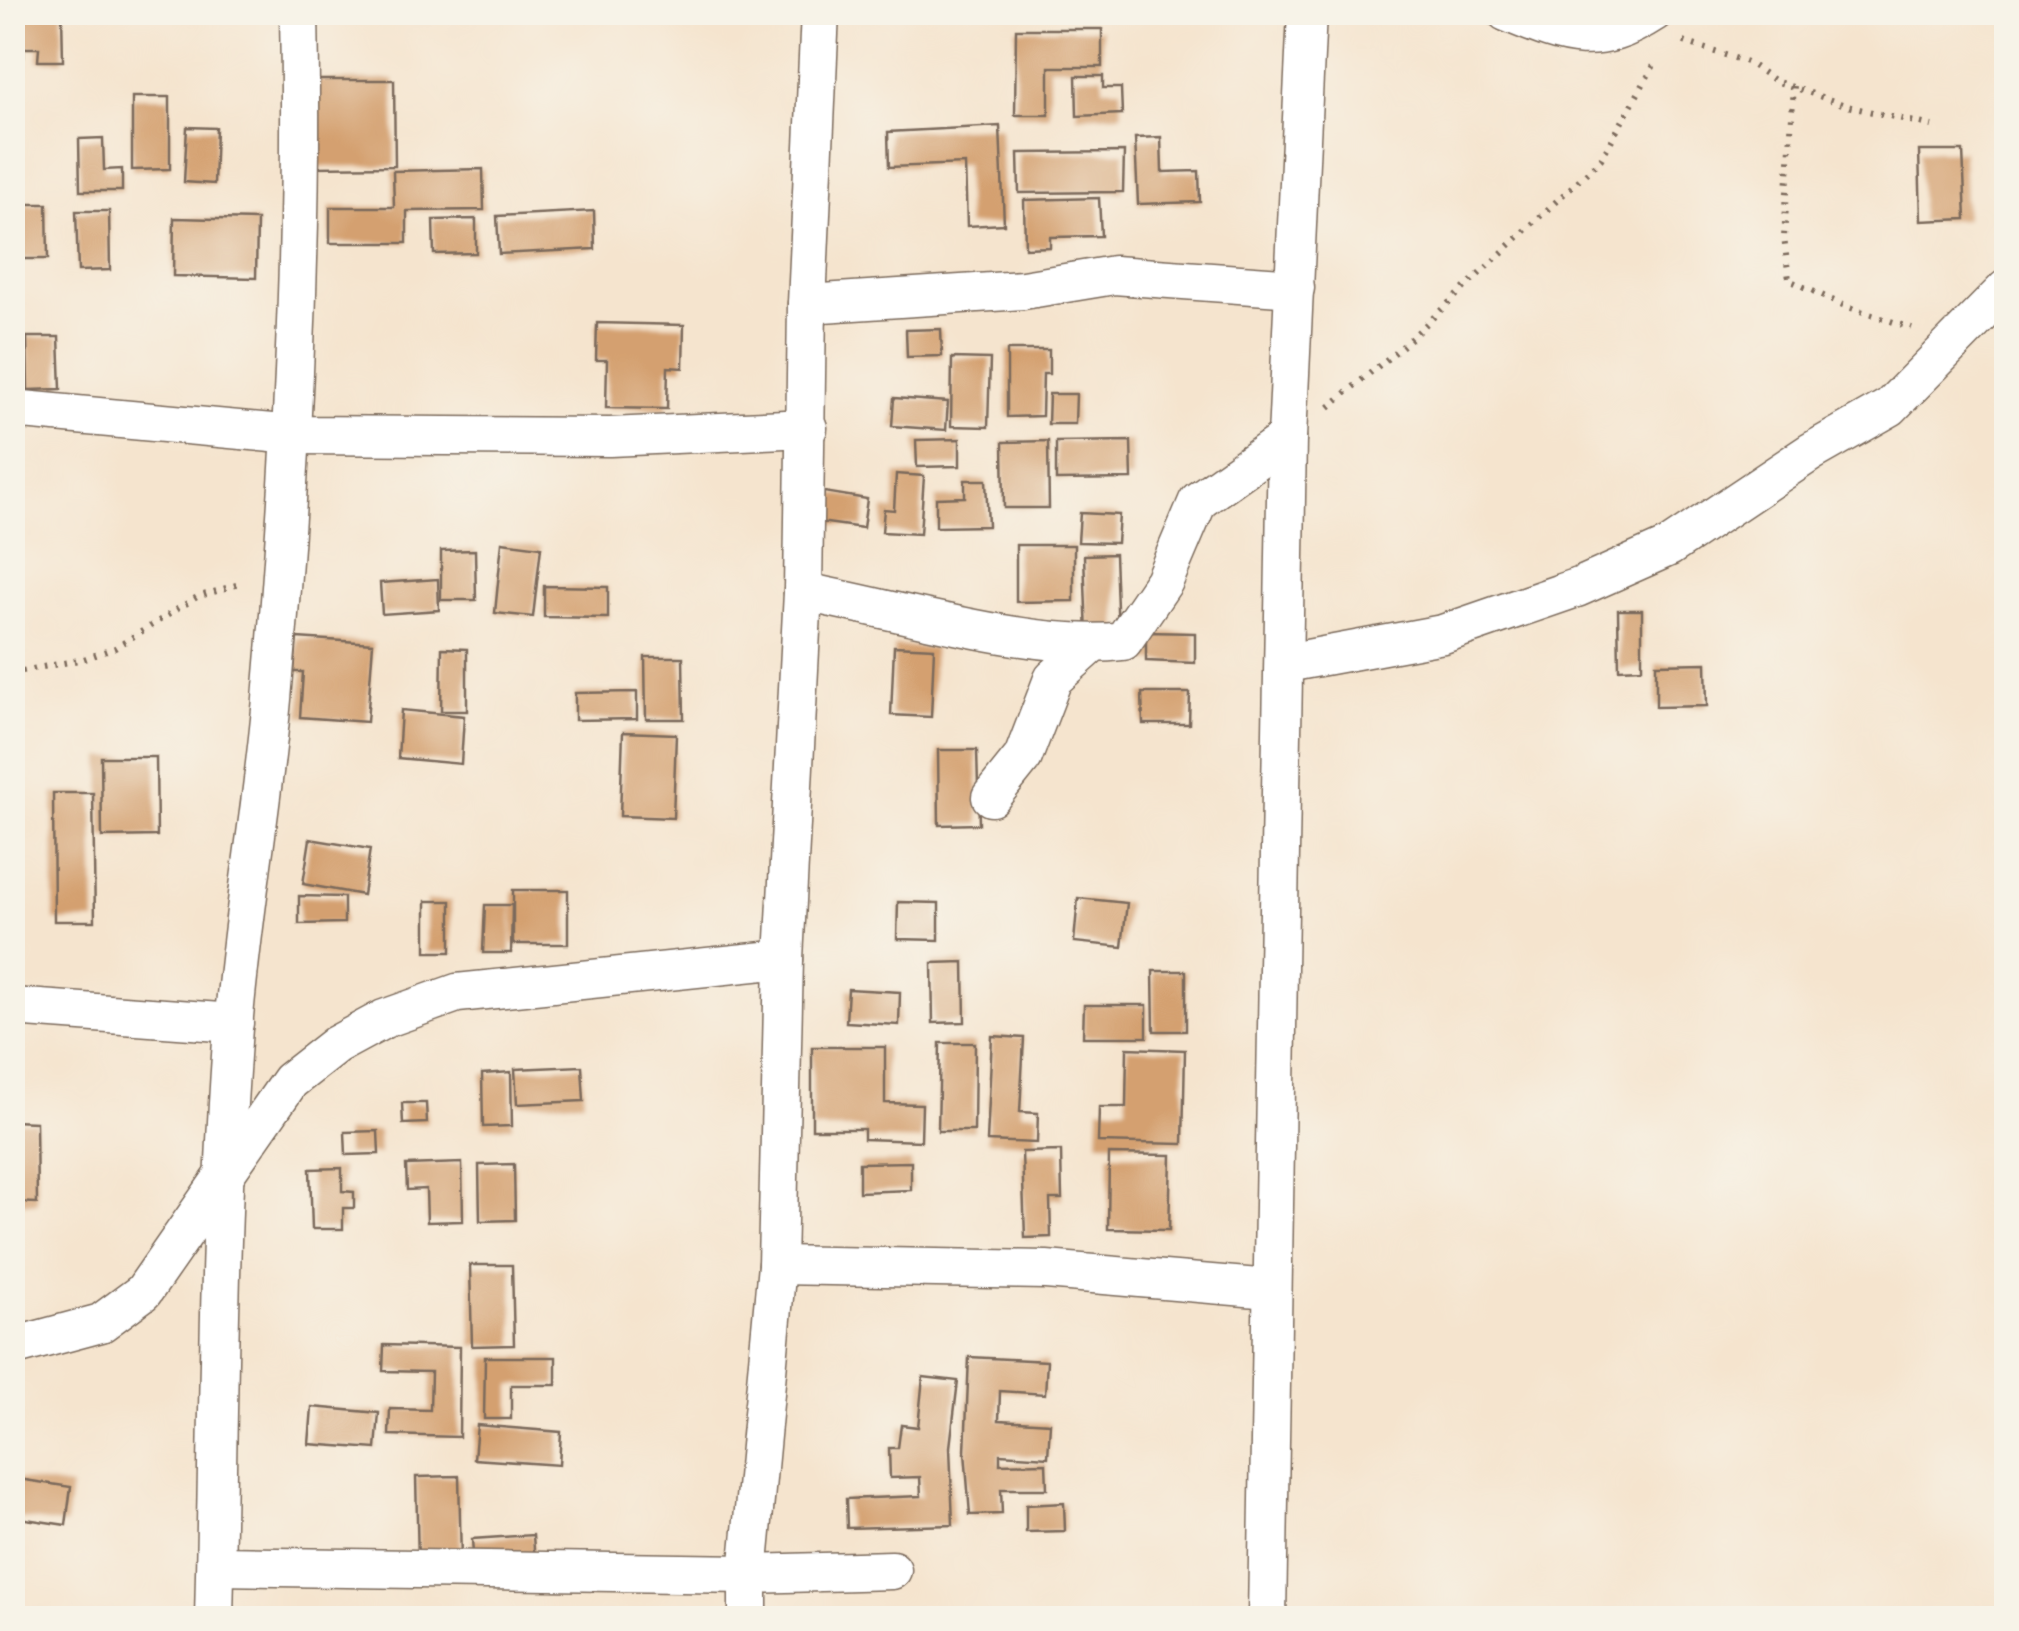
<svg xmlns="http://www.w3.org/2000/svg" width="2019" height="1631" font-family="'Architects Daughter',sans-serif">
	<rect width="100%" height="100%" fill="#f7f3e8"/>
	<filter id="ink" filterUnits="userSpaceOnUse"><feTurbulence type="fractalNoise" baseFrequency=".01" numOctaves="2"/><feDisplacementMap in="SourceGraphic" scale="20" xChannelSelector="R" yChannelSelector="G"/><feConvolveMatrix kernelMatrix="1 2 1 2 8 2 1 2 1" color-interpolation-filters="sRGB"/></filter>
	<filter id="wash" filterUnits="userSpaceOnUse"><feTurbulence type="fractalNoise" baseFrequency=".0048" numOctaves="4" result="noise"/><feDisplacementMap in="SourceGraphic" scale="40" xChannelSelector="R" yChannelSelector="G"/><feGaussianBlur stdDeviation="2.25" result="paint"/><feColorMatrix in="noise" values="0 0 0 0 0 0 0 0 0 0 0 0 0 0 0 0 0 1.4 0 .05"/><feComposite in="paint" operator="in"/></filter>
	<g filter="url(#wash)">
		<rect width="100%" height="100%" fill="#f5e4ce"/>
		<g id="blocks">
			<!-- building -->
			<g fill="#d4a06f">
				<polygon points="12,12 62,12 63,61 38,61 39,48 24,48 24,57 12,57"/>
				<polygon points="1016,29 1102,29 1102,67 1049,67 1049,115 1015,115"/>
				<polygon points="1076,76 1103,76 1103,88 1121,88 1122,114 1077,116"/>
				<polygon points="313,80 394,80 395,166 313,167"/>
				<polygon points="132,97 170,97 170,169 132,170"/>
				<polygon points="1000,126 1004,224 967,226 965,164 889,167 888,132"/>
				<polygon points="187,127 216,128 214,184 184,182"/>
				<polygon points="1161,137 1162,172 1199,171 1200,202 1138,204 1135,138"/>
				<polygon points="103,138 104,170 122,169 122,191 80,191 79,139"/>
				<polygon points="1919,151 1963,151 1966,219 1921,221"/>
				<polygon points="1124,152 1123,192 1019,193 1018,153"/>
				<polygon points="483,169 484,210 407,211 407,243 330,243 330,207 394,207 393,171"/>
				<polygon points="1099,198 1101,236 1050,237 1050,247 1025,248 1024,200"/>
				<polygon points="12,204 47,204 48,259 12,259"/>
				<polygon points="76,211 109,211 110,270 78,271"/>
				<polygon points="594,211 595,249 499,254 497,216"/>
				<polygon points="174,218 257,220 256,278 173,276"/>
				<polygon points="476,219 476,253 434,254 433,220"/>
				<polygon points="597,323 684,325 683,368 668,367 667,409 606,408 607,360 596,360"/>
				<polygon points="941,329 942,356 907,357 906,330"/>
				<polygon points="27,337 59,337 61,389 28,390"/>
				<polygon points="1007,350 1049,350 1049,374 1043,374 1042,416 1007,417"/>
				<polygon points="952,358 990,359 988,427 951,426"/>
				<polygon points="1049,394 1076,394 1075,424 1048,424"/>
				<polygon points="894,398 948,402 946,430 892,426"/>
				<polygon points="960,439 960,466 917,467 916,440"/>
				<polygon points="1048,441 1049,508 1004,508 1003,442"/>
				<polygon points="1131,441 1132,479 1056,480 1056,442"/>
				<polygon points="896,474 924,476 920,534 882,532 884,509 894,510"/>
				<polygon points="965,480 986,480 988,526 936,527 936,498 965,497"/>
				<polygon points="824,492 867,499 863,528 819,522"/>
				<polygon points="1080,513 1119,515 1117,543 1078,542"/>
				<polygon points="12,530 18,530 16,596 12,596"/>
				<polygon points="502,542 541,547 533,617 495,613"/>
				<polygon points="1016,545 1074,545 1074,601 1016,602"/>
				<polygon points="475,550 476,600 441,600 441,551"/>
				<polygon points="1115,554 1118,636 1087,637 1084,555"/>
				<polygon points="438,579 439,610 382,614 380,583"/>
				<polygon points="544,586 608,587 608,618 544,617"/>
				<polygon points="1618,610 1642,610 1642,668 1619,669"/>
				<polygon points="1146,632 1195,633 1195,663 1146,661"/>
				<polygon points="297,638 373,643 367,722 300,717 303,672 294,672"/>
				<polygon points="894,646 934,648 931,717 891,715"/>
				<polygon points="442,648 467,649 467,711 441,711"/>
				<polygon points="645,657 683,657 684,719 646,719"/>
				<polygon points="1706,663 1707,706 1656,707 1656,664"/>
				<polygon points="637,692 637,719 575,720 575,693"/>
				<polygon points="1142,693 1190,693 1189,724 1143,724"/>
				<polygon points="401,710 464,716 461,764 398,758"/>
				<polygon points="623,732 676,734 673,818 620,816"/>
				<polygon points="938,750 977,750 979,824 939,825"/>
				<polygon points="101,757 156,757 157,836 102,837"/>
				<polygon points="53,793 93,793 95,921 54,921"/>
				<polygon points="310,839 370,849 363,895 303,884"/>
				<rect x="513" y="890" width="55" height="54"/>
				<polygon points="299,896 344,897 344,923 299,924"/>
				<polygon points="1078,898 1127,903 1122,947 1074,942"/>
				<rect x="426" y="901" width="25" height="51"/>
				<polygon points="898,902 939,903 939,940 897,939"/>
				<polygon points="485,905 512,905 511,953 483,953"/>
				<polygon points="964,962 965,1022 933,1023 932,963"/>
				<polygon points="1153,971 1186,971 1186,1031 1154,1031"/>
				<polygon points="848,989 900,992 899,1025 846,1022"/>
				<polygon points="1084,1005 1147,1005 1147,1037 1083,1037"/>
				<polygon points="992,1036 1024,1038 1020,1112 1038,1113 1037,1143 987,1141"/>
				<polygon points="940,1043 975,1043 974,1131 938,1131"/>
				<polygon points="812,1047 885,1047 885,1103 922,1104 921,1141 864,1139 864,1129 812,1129"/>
				<polygon points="1127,1048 1185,1050 1183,1144 1098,1142 1099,1107 1126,1107"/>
				<polygon points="582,1066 584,1101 517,1104 515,1069"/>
				<polygon points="511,1072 512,1126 483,1127 482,1074"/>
				<polygon points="402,1103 426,1103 427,1123 403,1124"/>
				<polygon points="12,1121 36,1122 37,1203 12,1202"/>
				<polygon points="378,1131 379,1154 346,1155 345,1132"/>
				<polygon points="1061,1151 1062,1199 1050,1199 1051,1237 1025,1238 1022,1152"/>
				<polygon points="1109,1154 1171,1155 1169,1230 1108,1229"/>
				<polygon points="911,1162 911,1190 859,1192 859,1163"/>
				<polygon points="462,1163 463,1221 427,1222 426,1189 407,1190 406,1165"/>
				<polygon points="514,1164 515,1220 480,1221 479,1165"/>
				<polygon points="342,1168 342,1191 354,1192 354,1208 343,1208 343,1229 312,1229 310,1169"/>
				<polygon points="470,1265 512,1265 514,1345 472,1346"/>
				<polygon points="384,1345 460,1347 459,1437 389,1435 390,1409 430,1410 431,1372 383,1371"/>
				<polygon points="485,1357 556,1357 556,1385 511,1385 511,1419 484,1419"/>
				<polygon points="969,1357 1047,1361 1045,1394 1000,1391 999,1420 1050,1423 1048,1457 1000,1454 1000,1464 1046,1463 1047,1489 1001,1489 1002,1514 970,1515 965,1452"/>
				<polygon points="923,1377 958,1381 950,1447 953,1525 847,1528 846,1499 921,1496 920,1477 890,1478 889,1448 898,1448 901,1425 918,1427"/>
				<polygon points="312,1407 379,1413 376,1449 309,1444"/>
				<polygon points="477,1425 561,1432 559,1465 474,1459"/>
				<polygon points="459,1476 461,1561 418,1562 416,1477"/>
				<polygon points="12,1478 71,1487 66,1525 12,1517"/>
				<polygon points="1064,1503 1065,1531 1026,1532 1026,1505"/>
				<polygon points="533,1535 535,1564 474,1568 472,1539"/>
			</g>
		</g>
	</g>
	<g filter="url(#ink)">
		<use href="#blocks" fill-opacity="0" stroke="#7c6b5c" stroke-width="2.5"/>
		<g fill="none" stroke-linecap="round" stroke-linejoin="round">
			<defs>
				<g id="street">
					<path d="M1506 12C1567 37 1595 50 1654 12"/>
					<polyline points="807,304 1023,290 1114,275 1295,288"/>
					<polyline points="12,409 294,435 610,437 808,428"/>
					<path d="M803 592C896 609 1034 652 1123 641L1164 581 1198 501 1287 438"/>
					<polyline points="1286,663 1443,634 1579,587 1669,547 1811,452 1890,407 2006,289"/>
					<polyline points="991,797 1023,757 1053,679 1091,645"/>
					<polyline points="12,1007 234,1023"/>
					<polyline points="777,1265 1046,1270 1270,1289"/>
					<polyline points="12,1347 101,1323 143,1292 290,1081 336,1045 384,1019 457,993 784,959"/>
					<polyline points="216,1566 748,1574 892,1570"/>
					<path d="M214 1618C219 1422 218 1225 233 1028 242 918 262 809 272 699 292 471 304 242 299 12"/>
					<polyline points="748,1618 748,1574 777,1265 784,959 803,592 807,304 820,12"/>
					<polyline points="1267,1618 1287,438 1307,12"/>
				</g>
			</defs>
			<!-- street casing -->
			<use href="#street" stroke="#7c6b5c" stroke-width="41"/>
			<!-- path -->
			<g stroke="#7c6b5c" stroke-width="6" stroke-dasharray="2.5 8" stroke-linecap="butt">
				<polyline points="1684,42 1747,62 1775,81 1851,107 1932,126"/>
				<polyline points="1794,86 1784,237 1789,280 1845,306 1912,328"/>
				<polyline points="1329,407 1404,345 1601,159 1657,60"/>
				<polyline points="12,673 84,659 115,648 197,597 239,584"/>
			</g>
			<!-- street -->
			<use href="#street" stroke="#fff" stroke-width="38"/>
		</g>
	</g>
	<!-- margin -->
	<rect width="2019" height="1631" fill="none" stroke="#f7f3e8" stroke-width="50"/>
</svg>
